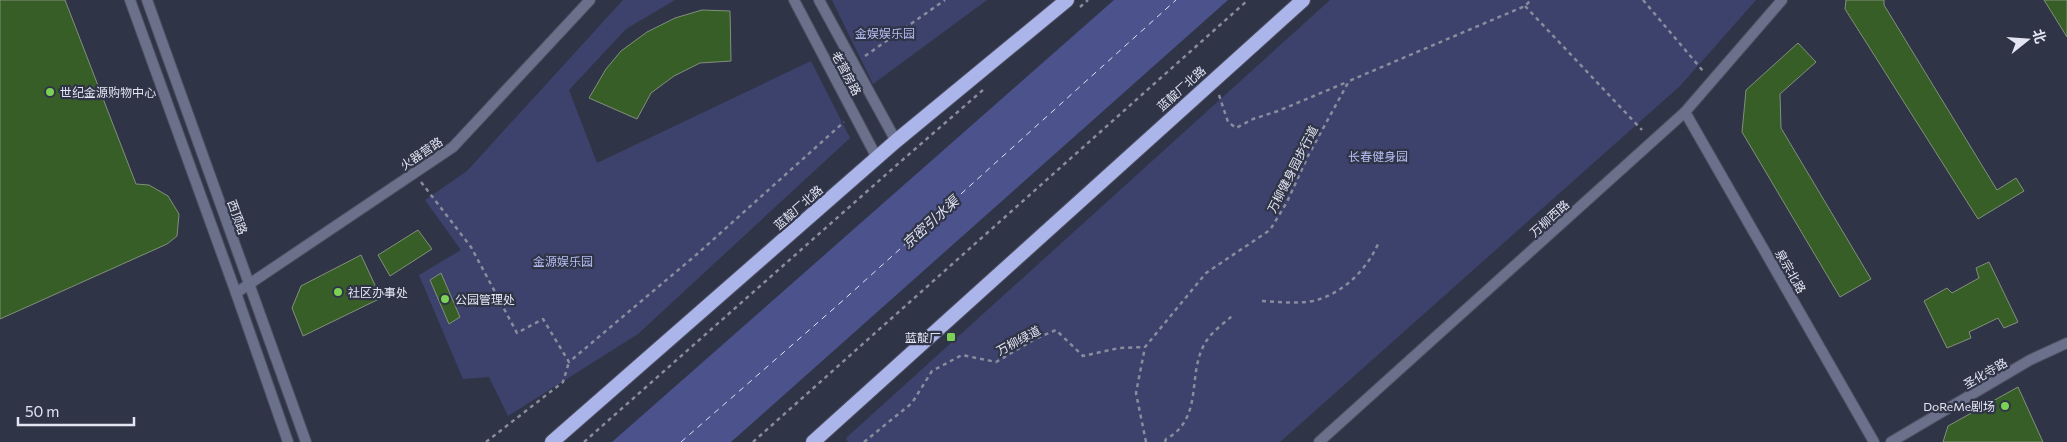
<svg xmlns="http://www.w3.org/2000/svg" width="2067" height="442" font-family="Commissioner,'Noto Sans SC',sans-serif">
	<rect width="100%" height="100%" fill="#303447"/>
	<!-- green -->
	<g fill="#3d426c">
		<polygon points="623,0 675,0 626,29 569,90 597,163 811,61 850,138 638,334 508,416 489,377 463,379 419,275 461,250 425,200 467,171"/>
		<polygon points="832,0 987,0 873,84"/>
		<polygon points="1330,0 1756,0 1680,86 1280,442 848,442 846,438"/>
	</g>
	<!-- water -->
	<polygon fill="#4c528c" points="1114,0 1228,0 731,442 612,442"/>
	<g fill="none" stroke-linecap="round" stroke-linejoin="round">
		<!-- ferry -->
		<polyline stroke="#dfe2f4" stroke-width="1" stroke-dasharray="6 5" stroke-linecap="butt" points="681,442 839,304 1176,0"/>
	</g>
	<!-- building -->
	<g fill="#375e27" stroke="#81907b">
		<polygon points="0,0 65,0 136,184 149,185 168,196 179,214 177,236 167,244 0,319"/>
		<polygon points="1846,0 1884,0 1884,5 1997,190 2016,178 2024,191 1978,219 1845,9"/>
		<polygon points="2044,0 2067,0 2067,37"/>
		<polygon points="702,10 730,11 731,61 700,63 674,76 651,93 637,119 589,98 606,69 621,51 647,32 675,18"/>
		<polygon points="1798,43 1816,62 1780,94 1781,128 1871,279 1840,297 1742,132 1746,90"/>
		<polygon points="418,230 432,249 390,276 378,255"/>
		<polygon points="361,255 381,298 303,336 292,308 301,286"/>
		<polygon points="1989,262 2018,322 2004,328 1998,318 1969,332 1971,338 1947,348 1924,301 1947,288 1952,293 1979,278 1976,268"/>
		<polygon points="441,273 460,317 449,324 430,280"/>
		<polygon points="2018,387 2043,442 1943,442 1948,426"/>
	</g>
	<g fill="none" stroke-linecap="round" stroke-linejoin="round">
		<defs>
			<g id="minor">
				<polyline points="1685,112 1874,442"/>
				<polyline points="236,293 453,147 590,0"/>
				<polyline points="1319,442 1685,112 1782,0"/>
			</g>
			<g id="tertiary">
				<polyline points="130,0 236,293 288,442"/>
				<polyline points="147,0 306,442"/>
				<polyline points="794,0 877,158"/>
				<polyline points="819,0 896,141"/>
				<polyline points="1891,442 2030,360 2067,343"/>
			</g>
			<g id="trunk">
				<polyline points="552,442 896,141 1067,0"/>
				<polyline points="813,442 1303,0"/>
			</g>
		</defs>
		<!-- minor casing -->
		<use href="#minor" stroke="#4d5062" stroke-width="12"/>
		<!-- tertiary casing -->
		<use href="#tertiary" stroke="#4d5062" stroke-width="12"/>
		<!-- trunk casing -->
		<use href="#trunk" stroke="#4d5062" stroke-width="16"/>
		<!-- path -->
		<g stroke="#898c9c" stroke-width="2.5" stroke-dasharray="4 4" stroke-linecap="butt">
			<polyline points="1643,0 1703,71"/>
			<polyline points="1525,6 1642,130"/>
			<polyline points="1080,7 1088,0"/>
			<polyline points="865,56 945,0"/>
			<polyline points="1219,95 1228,122 1236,128 1253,119 1278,111 1347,82"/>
			<polyline points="421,182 471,247 517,333 543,319 569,362 696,255 844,122"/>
			<path d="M1262 301C1279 302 1296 304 1313 301 1342 294 1366 271 1378 244"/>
			<polyline points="486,442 563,382 569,362"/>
			<polyline points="584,442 899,163 983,90"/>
			<polyline points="753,442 1248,0"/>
			<polyline points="864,442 912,403 932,371 962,355 996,362 1035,339 1056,330 1083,356 1119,348 1144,347"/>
			<polyline points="1146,442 1136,393 1145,347 1206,273 1270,230 1287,202 1308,156 1349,81 1525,6 1531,0"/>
			<path d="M1165 442 1166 439C1206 417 1185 372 1207 340 1213 331 1224 323 1232 316"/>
		</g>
		<!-- minor -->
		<use href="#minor" stroke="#6b708b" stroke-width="10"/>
		<!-- tertiary -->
		<use href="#tertiary" stroke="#6b708b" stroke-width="10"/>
		<!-- trunk -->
		<use href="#trunk" stroke="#acb5ea" stroke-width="14"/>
	</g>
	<!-- markers -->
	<g fill="#7bd156" stroke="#303447" stroke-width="2">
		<circle cx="50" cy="92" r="5"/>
		<circle cx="338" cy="292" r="5"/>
		<circle cx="445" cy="299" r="5"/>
		<rect x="946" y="332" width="10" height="10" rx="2.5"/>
		<circle cx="2005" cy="406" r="5"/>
	</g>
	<g text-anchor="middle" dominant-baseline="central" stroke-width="4.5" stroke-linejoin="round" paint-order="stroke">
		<!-- park labels -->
		<g font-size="12" fill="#b3bcf0" stroke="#303447">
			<text x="885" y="33">金娱娱乐园</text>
			<text x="1378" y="156">长春健身园</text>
			<text x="563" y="261">金源娱乐园</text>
		</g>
		<!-- street labels -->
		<g font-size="12" fill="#e3e5f2" stroke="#303447">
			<text transform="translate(847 73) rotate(62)">老营房路</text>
			<text transform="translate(1181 88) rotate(-42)">蓝靛厂北路</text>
			<text transform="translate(421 153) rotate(-34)">火器营路</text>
			<text transform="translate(1292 169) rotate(-63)">万柳健身园步行道</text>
			<text transform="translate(798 207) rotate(-41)">蓝靛厂北路</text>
			<text transform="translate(238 217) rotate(70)">西顶路</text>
			<text transform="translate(1549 218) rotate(-42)">万柳西路</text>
			<text transform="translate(1791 271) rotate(60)">泉宗北路</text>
			<text transform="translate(1018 340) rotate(-28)">万柳绿道</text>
			<text transform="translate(1985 373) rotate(-30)">圣化寺路</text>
		</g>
		<!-- poi labels -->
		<g font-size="12" fill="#e3e5f2" stroke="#303447" text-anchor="start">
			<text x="60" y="92">世纪金源购物中心</text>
			<text x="348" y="292">社区办事处</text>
			<text x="455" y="299">公园管理处</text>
			<text x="941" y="337" text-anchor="end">蓝靛厂</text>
			<text x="1995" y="406" text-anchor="end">DoReMe剧场</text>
		</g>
		<!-- water labels -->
		<g font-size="14" font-style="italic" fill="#dfe2f4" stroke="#303447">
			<text transform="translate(930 222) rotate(-42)">京密引水渠</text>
		</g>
	</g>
	<!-- north arrow -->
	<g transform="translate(2027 40) rotate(73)" stroke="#303447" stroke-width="4" paint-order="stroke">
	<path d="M0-4L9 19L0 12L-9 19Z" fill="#e3e5f2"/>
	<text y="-8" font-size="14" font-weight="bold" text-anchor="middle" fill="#e3e5f2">北</text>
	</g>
	<!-- scale -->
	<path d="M18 417v8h116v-8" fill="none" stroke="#e3e5f2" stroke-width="2.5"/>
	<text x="25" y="417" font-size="15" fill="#e3e5f2" stroke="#303447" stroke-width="4" paint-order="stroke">50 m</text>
</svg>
